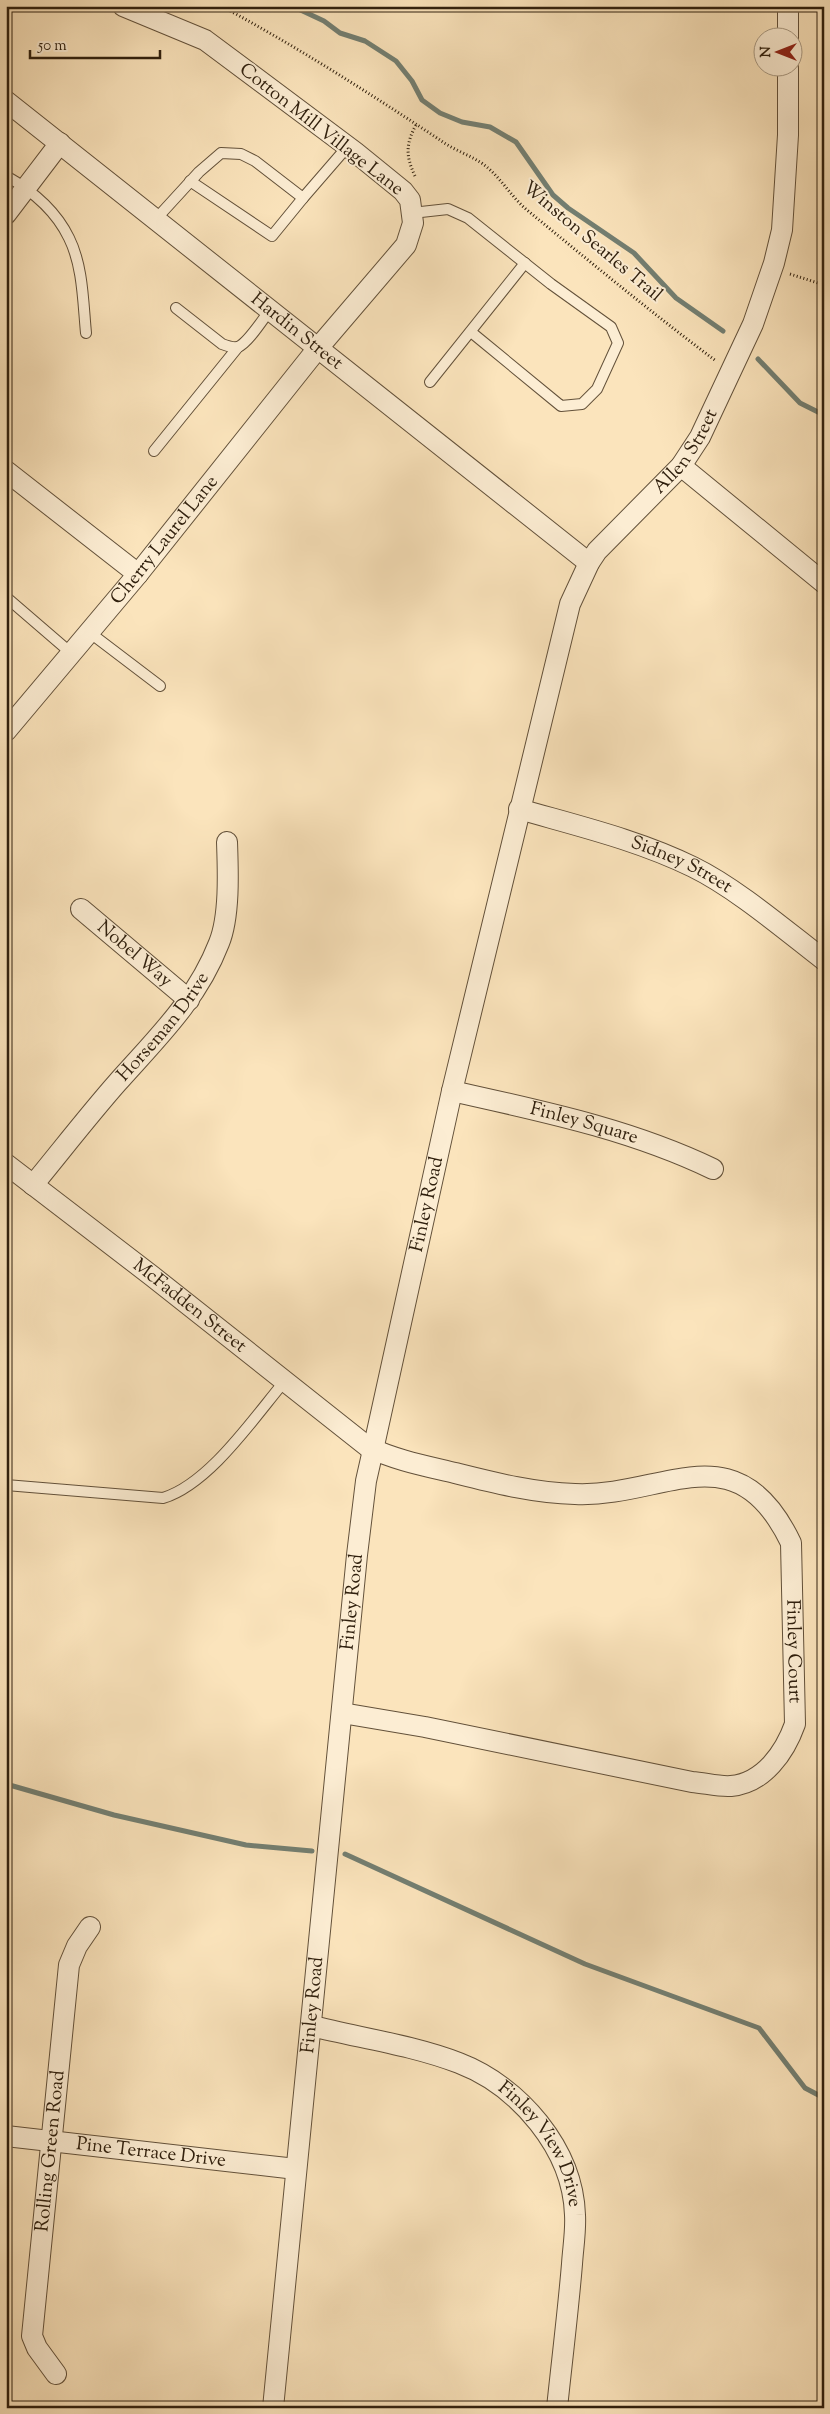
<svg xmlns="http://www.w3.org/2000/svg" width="830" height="2414" font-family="'Sorts Mill Goudy',serif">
	<rect width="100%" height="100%" fill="#fbe4bc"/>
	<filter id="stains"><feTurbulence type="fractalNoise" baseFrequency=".004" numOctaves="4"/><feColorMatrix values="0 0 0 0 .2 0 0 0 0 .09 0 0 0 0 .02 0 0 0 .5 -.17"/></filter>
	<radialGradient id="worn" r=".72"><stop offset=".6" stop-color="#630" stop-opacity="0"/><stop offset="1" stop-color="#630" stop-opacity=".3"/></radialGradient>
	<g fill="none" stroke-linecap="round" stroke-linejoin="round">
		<!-- stream -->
		<g stroke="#737f72" stroke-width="5">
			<polyline points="292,6 324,21 340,33 365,41 396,61 412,81 422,100 440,113 462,122 490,127 516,142 553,195 568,208 634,253 676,298 723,331"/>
			<polyline points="758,359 800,403 824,415"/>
			<polyline points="6,1784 114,1815 246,1845 312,1851"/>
			<polyline points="345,1854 585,1964 759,2028 805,2088 824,2098"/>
		</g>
		<defs>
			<g id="service">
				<path d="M6 176C31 190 56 211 69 238 83 266 83 302 86 333"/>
				<polyline points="190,181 272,236 303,198"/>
				<polyline points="412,213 448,209 468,218 551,284 611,327 618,343 597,389 582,404 561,406 471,332"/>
				<polyline points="156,219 199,172 221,153 241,154 255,161 303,198 348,146"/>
				<path d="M176 308 222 344C227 346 233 348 238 347 248 343 263 319 270 310"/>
				<polyline points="430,382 525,263"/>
				<polyline points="154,451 238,347"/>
				<polyline points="6,597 71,653"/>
				<polyline points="89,632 160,686"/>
				<path d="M6 1485 163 1498C209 1484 253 1419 284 1382"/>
			</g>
			<g id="minor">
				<polyline points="788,6 788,38"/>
				<path id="s1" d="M6 101 589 563"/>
				<polyline points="6,214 60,143"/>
				<polyline points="681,466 824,583"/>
				<polyline points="6,471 138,574"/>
				<path id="s2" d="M6 731 138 574 318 348 406 245 413 223 410 200 403 191 355 152 205 40 123 6"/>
				<path id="s3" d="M519 809C578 826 638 840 693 867 736 888 785 930 824 960"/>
				<path id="s4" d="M81 909 189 1000"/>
				<path id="s5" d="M452 1091C541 1111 630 1129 713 1169"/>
				<path id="s6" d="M6 1164 152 1276 368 1447C395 1460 426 1466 455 1473 495 1483 534 1493 575 1494 664 1498 736 1428 791 1543L795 1724C785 1752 764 1783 731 1786 719 1787 705 1783 692 1782L425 1727 342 1713"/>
				<path id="s7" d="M33 1185C61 1151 88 1116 117 1083 157 1038 197 1000 219 943 230 916 228 870 227 842"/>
				<path id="s8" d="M312 2026C360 2038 412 2045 459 2063 519 2086 573 2149 575 2215 576 2231 573 2248 572 2264 568 2312 562 2360 557 2408"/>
				<path id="s9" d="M6 2136 296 2169"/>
				<path id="s10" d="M56 2374 37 2348 32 2336 69 1965 77 1946 90 1927"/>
				<path id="s11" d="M273 2408 357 1555 366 1481 373 1450 452 1091 570 604 589 563 597 551 681 466 700 437 753 324 774 263 782 230 788 135V68"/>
			</g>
		</defs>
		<!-- service casing -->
		<use href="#service" stroke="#63513a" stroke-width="12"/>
		<!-- minor casing -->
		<use href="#minor" stroke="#63513a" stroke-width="22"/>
		<!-- path -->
		<g stroke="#30200e" stroke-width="3" stroke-dasharray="1 2.5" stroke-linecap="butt">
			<path d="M221 6C296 46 369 93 440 140 452 149 467 154 480 162 499 174 510 196 527 210 589 261 652 313 716 361"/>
			<path d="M415 176C405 155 406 143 417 123"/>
			<polyline points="790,274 818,283 824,287"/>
		</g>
		<!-- service -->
		<use href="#service" stroke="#fcedd3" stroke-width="10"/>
		<!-- minor -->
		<use href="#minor" stroke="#fcedd3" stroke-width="20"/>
	</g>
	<g text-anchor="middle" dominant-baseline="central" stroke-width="4" stroke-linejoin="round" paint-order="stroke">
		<!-- street labels -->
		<g font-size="19" fill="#30200e" stroke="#fcedd3">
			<text transform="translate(321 130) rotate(38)">Cotton Mill Village Lane</text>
			<text transform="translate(592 242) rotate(40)">Winston Searles Trail</text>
			<text stroke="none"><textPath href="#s1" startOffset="371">Hardin Street</textPath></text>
			<text stroke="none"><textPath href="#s11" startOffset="2026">Allen Street</textPath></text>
			<text stroke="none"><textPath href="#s2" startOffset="248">Cherry Laurel Lane</textPath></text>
			<text stroke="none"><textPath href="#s3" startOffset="172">Sidney Street</textPath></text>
			<text stroke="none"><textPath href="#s4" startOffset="70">Nobel Way</textPath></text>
			<text stroke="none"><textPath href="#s7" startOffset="205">Horseman Drive</textPath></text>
			<text stroke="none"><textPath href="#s5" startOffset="136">Finley Square</textPath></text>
			<text stroke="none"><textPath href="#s11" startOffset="1215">Finley Road</textPath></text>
			<text stroke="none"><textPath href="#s6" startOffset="232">McFadden Street</textPath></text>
			<text stroke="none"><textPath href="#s11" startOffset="810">Finley Road</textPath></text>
			<text stroke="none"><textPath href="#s6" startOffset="1028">Finley Court</textPath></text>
			<text stroke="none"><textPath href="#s11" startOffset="405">Finley Road</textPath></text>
			<text stroke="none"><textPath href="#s8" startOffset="272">Finley View Drive</textPath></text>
			<text stroke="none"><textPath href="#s10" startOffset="231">Rolling Green Road</textPath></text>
			<text stroke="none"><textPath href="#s9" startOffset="146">Pine Terrace Drive</textPath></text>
		</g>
	</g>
	<!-- margin -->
	<rect width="830" height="2414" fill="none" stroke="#fbe4bc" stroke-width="25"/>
	<rect x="8" y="8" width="815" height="2399" fill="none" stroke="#30200e" stroke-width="2.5"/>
	<rect x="12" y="12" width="805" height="2389" fill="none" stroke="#30200e"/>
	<!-- north arrow -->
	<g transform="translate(778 52) rotate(270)"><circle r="24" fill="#fcedd3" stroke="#aa9b84"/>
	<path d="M0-4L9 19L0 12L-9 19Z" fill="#8f2418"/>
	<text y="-8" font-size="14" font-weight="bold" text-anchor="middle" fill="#30200e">N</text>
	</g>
	<!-- scale -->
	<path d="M30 50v8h130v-8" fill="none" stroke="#30200e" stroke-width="2.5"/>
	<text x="38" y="50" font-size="15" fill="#30200e" stroke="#fcedd3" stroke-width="4" paint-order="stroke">50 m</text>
	<rect width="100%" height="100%" filter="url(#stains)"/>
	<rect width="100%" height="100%" fill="url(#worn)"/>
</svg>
